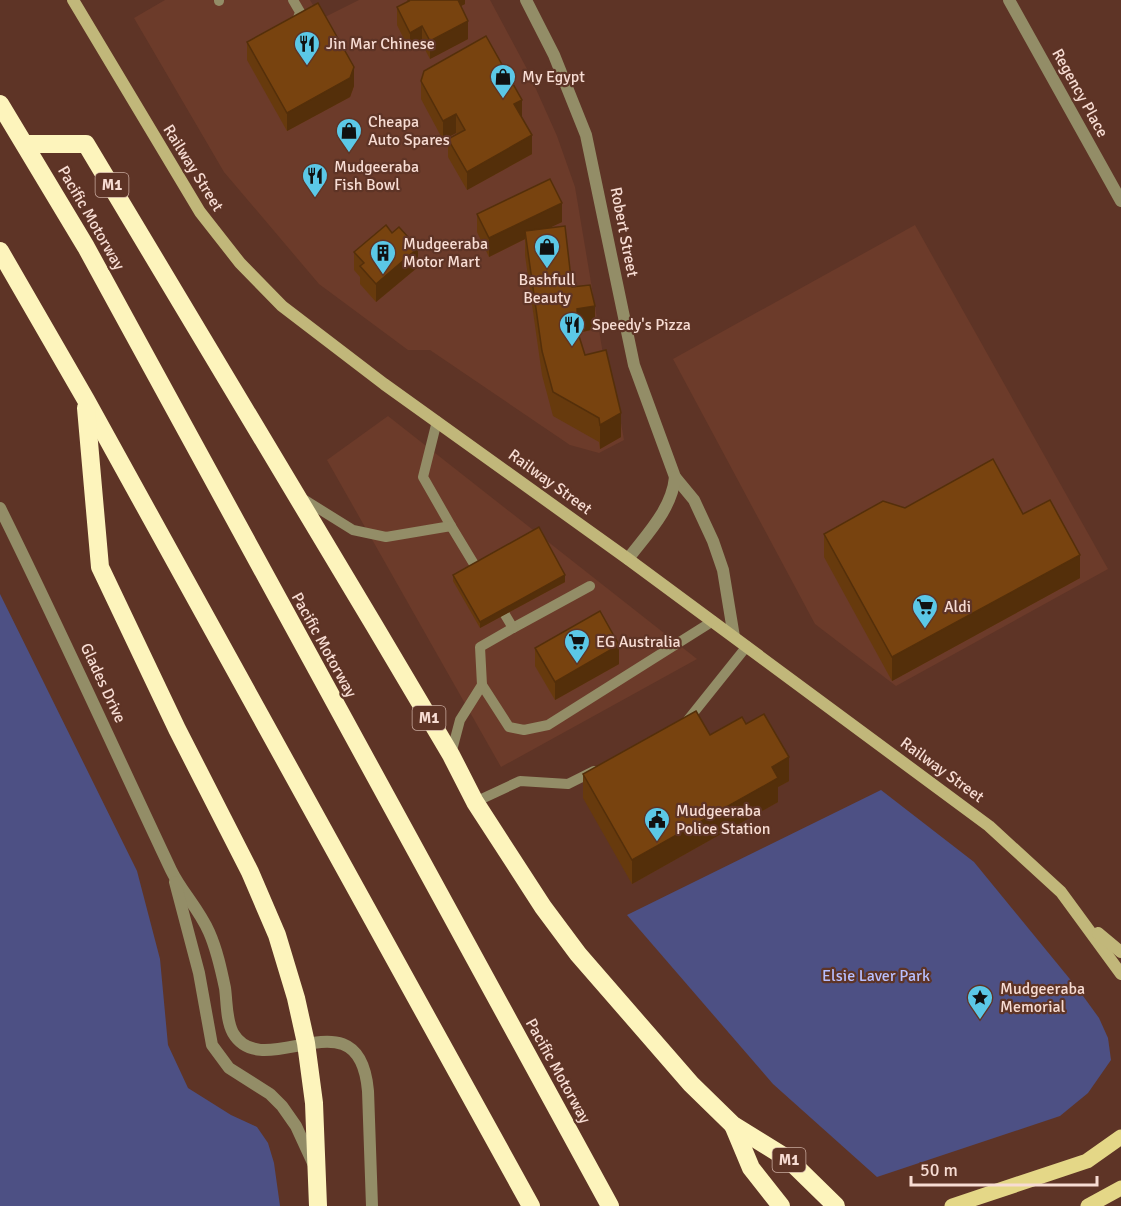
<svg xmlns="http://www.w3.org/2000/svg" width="1121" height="1206" font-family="Signika,sans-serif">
	<rect width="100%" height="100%" fill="#5e3426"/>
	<!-- built -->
	<g fill="#6c3b2a">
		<polygon points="165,0 310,0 321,19 359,0 490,0 527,69 557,136 575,187 604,360 617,400 624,440 599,453 570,445 430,350 408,350 319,284 224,172 134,18"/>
		<polygon points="915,225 1108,569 896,686 815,624 673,359"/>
		<polygon points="388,416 697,659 501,767 327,460"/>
	</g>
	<!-- green -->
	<g fill="#4d5084">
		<polygon points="0,594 137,871 160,959 168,1045 188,1088 231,1115 257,1127 268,1143 274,1163 280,1206 0,1206"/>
		<polygon points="881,790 974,862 1078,989 1099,1018 1108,1038 1111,1060 1088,1093 1060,1116 877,1177 773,1084 627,915"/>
	</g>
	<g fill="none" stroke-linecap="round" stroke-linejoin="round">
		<!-- service -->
		<g stroke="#938d67" stroke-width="10">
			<polyline points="219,0 219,1"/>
			<polyline points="293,0 300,12 296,24"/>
			<polyline points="437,421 423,477 451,526"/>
			<polyline points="300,497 353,530 386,537 451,526 480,574"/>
			<polyline points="513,628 590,586"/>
			<polyline points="482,685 509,727 524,730 548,725 713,621"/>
			<polyline points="687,721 747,646"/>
			<polyline points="451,754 460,720 482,685 480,647 513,628 498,603"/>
			<polyline points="475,802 520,781 568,784 594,771"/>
		</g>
		<!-- minor -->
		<g stroke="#938d67" stroke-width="12">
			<polyline points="526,0 554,55 586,135 634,365 675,477 694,500 713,541 723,570 734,637"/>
			<polyline points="1009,0 1121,201"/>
			<path d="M0 508C59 627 114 749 171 870 181 891 199 909 209 932 217 950 221 969 225 988 227 1002 226 1020 233 1033 264 1086 359 989 368 1091L372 1206"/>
			<path d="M628 559C647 534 672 509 675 477"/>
			<polyline points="175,882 199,973 212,1045 229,1068 270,1094 282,1106 296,1126 313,1163"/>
		</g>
		<!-- secondary -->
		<g stroke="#c1b77a" stroke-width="12">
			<polyline points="73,0 200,212 240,263 282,306 384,384 628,559 989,826 1061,892 1121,974"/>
			<polyline points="1098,933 1121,952"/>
		</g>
		<!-- primary -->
		<g stroke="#e4d787" stroke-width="15">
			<polyline points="952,1206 1087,1161 1121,1137"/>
			<polyline points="1088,1206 1121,1188"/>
		</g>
		<!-- motorway -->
		<g stroke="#fdf4bc" stroke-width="18">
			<polyline points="0,104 86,247 610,1206"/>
			<polyline points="25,144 86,144 374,625 451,755 475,802 543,907 578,954 691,1084 733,1125 788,1159 836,1206"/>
			<polyline points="0,251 86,400 531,1206"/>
			<polyline points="86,408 100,567 177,729 250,872 277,935 296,998 306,1043 314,1103 318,1206"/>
			<polyline points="733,1125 751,1168 781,1206"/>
		</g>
	</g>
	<!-- wall -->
	<g fill="#673a0d">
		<polygon points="408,0 465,0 465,4 460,6 468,39 430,59 422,44 410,51 397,25 397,7 408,1"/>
		<polygon points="247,42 354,86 350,97 287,131 247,60"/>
		<polygon points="421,81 522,117 532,154 467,190 448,157 448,139 457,134 456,133 443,140 421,99"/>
		<polygon points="477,214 562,222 547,228 572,287 595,329 579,333 579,336 585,355 621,437 600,449 599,442 553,416 542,375 525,255 525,239 489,257 477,232"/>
		<polygon points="354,252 418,267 376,302 360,284 360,277 354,270"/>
		<polygon points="905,508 1023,514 1080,578 892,681 824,557 824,534"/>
		<polygon points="453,575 565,582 480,628 453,581"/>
		<polygon points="535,648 619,664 555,700 535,666"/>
		<polygon points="710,735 789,781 778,787 778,802 632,884 583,798 583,774"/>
	</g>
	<!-- shaded-wall -->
	<g fill="#542f0a">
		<polygon points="453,0 465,0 465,4 453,10"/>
		<polygon points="468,21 468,39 430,59 430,41"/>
		<polygon points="422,26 422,44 410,51 410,33"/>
		<polygon points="354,67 354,86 350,97 287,131 287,113"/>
		<polygon points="522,100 522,118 514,104"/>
		<polygon points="456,114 456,133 443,140 443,121"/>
		<polygon points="532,135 532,154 467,190 467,172"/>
		<polygon points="562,203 562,222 526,239 525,231 525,239 489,257 489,238"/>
		<polygon points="418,248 418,267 376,302 376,284"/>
		<polygon points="595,306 595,329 577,333 577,309"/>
		<polygon points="621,413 621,437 600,449 600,425"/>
		<polygon points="1080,555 1080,578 892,681 892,657"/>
		<polygon points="565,575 565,582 480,628 480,622"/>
		<polygon points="619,645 619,664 555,700 555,682"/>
		<polygon points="789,757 789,781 778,787 778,802 632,884 632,860 772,767"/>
	</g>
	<!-- building -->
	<g fill="#78430f" stroke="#542f0a" stroke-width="1.5">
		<polygon points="408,0 458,0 468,21 430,41 422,26 410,33 397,7 409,1"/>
		<polygon points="318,3 354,67 350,78 287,113 247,42"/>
		<polygon points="486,36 522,100 514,104 532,135 467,172 448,139 465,130 456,114 443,121 421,81 424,71"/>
		<polygon points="550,179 562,203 489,238 477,214"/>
		<polygon points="386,225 392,233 399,227 418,248 376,284 360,266 364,263 354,252"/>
		<polygon points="565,226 572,287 590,285 595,306 577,309 579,336 585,355 606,350 621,413 600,425 599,418 553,392 542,351 525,231"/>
		<polygon points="993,459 1023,514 1050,500 1080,555 892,657 824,534 883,501 905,508"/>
		<polygon points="539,527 565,575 480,622 453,575"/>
		<polygon points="600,611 619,645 555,682 535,648"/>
		<polygon points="696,711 710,735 742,717 746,724 764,714 789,757 772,767 778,778 632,860 583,774"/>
	</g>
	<!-- icons -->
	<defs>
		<symbol id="restaurant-pin" viewBox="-11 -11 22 30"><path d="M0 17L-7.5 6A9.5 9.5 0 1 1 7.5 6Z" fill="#5bc8e7" stroke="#5e3426"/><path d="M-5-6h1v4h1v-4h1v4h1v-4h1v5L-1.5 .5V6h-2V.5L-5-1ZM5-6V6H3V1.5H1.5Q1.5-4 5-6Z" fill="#111"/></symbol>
		<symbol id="shop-pin" viewBox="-11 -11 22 30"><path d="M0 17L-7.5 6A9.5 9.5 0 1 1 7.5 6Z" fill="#5bc8e7" stroke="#5e3426"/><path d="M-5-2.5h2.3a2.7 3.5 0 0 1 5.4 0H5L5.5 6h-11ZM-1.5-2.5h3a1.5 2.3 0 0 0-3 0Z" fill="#111"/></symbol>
		<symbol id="building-pin" viewBox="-11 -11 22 30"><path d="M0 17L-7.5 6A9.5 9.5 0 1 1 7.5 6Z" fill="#5bc8e7" stroke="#5e3426"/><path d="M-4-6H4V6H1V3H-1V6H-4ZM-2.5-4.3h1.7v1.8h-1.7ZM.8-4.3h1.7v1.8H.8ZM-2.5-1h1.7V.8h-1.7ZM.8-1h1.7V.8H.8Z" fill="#111"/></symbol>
		<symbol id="supermarket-pin" viewBox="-11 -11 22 30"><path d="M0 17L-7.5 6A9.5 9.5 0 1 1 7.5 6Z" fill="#5bc8e7" stroke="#5e3426"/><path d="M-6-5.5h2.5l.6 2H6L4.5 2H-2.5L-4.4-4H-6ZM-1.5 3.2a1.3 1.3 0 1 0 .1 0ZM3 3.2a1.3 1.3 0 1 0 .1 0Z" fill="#111"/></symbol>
		<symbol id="civic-pin" viewBox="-11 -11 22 30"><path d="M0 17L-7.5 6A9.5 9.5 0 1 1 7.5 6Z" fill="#5bc8e7" stroke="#5e3426"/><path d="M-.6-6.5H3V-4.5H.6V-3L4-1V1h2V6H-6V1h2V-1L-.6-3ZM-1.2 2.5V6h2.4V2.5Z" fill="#111"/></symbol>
		<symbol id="sight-pin" viewBox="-11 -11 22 30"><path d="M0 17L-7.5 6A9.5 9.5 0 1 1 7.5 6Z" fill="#5bc8e7" stroke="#5e3426"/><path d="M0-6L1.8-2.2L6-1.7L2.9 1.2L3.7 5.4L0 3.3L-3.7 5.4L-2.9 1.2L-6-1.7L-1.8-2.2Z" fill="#111"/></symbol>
	</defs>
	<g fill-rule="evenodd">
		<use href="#restaurant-pin" x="292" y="29" width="30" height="40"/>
		<use href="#shop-pin" x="488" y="62" width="30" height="40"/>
		<use href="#shop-pin" x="334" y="116" width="30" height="40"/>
		<use href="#restaurant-pin" x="300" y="161" width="30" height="40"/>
		<use href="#shop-pin" x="532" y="232" width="30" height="40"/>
		<use href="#building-pin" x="368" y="238" width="30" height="40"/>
		<use href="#restaurant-pin" x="557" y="310" width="30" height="40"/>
		<use href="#supermarket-pin" x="910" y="592" width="30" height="40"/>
		<use href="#supermarket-pin" x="562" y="627" width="30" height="40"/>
		<use href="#civic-pin" x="642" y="805" width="30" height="40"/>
		<use href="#sight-pin" x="965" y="983" width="30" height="40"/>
	</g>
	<g text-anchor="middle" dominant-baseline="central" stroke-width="4.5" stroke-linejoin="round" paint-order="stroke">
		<!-- shield labels -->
		<g fill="#5e3426" stroke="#c9aa9f" stroke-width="1.5">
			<rect x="95.5" y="173" width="33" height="24" rx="4.5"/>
			<rect x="412.5" y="706" width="33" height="24" rx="4.5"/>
			<rect x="772.5" y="1148" width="33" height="24" rx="4.5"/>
		</g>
		<g font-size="15" font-weight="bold" fill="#f7dcd3">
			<text x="112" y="185">M1</text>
			<text x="429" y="718">M1</text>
			<text x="789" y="1160">M1</text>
		</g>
		<!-- poi labels -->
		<g font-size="16" fill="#f7dcd3" stroke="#5e3426" text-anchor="start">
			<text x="326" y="44">Jin Mar Chinese</text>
			<text x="522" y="77">My Egypt</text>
			<text x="368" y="122">Cheapa<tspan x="368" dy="18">Auto Spares</tspan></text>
			<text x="334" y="167">Mudgeeraba<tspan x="334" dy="18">Fish Bowl</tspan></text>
			<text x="403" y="244">Mudgeeraba<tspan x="403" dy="18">Motor Mart</tspan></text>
			<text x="547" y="280" text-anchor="middle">Bashfull<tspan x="547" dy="18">Beauty</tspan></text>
			<text x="592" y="325">Speedy's Pizza</text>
			<text x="944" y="607">Aldi</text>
			<text x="596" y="642">EG Australia</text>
			<text x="676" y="811">Mudgeeraba<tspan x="676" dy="18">Police Station</tspan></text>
			<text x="1000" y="989">Mudgeeraba<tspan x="1000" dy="18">Memorial</tspan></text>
		</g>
		<!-- street labels -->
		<g font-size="16" fill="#f7dcd3" stroke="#5e3426">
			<text transform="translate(1080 93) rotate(61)">Regency Place</text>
			<text transform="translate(193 168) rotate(58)">Railway Street</text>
			<text transform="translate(91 218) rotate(60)">Pacific Motorway</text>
			<text transform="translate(624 232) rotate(79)">Robert Street</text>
			<text transform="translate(550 482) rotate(36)">Railway Street</text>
			<text transform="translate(324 645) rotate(61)">Pacific Motorway</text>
			<text transform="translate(103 683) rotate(65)">Glades Drive</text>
			<text transform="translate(942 770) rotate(36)">Railway Street</text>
			<text transform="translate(558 1071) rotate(61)">Pacific Motorway</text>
		</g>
		<!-- park labels -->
		<g font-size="16" fill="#b8bffe" stroke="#5e3426">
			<text x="876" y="976">Elsie Laver Park</text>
		</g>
	</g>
	<!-- scale -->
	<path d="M911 1176v9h186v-9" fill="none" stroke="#f7dcd3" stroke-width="3"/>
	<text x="920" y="1176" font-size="18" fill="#f7dcd3" stroke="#5e3426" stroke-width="4.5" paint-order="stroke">50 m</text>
</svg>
